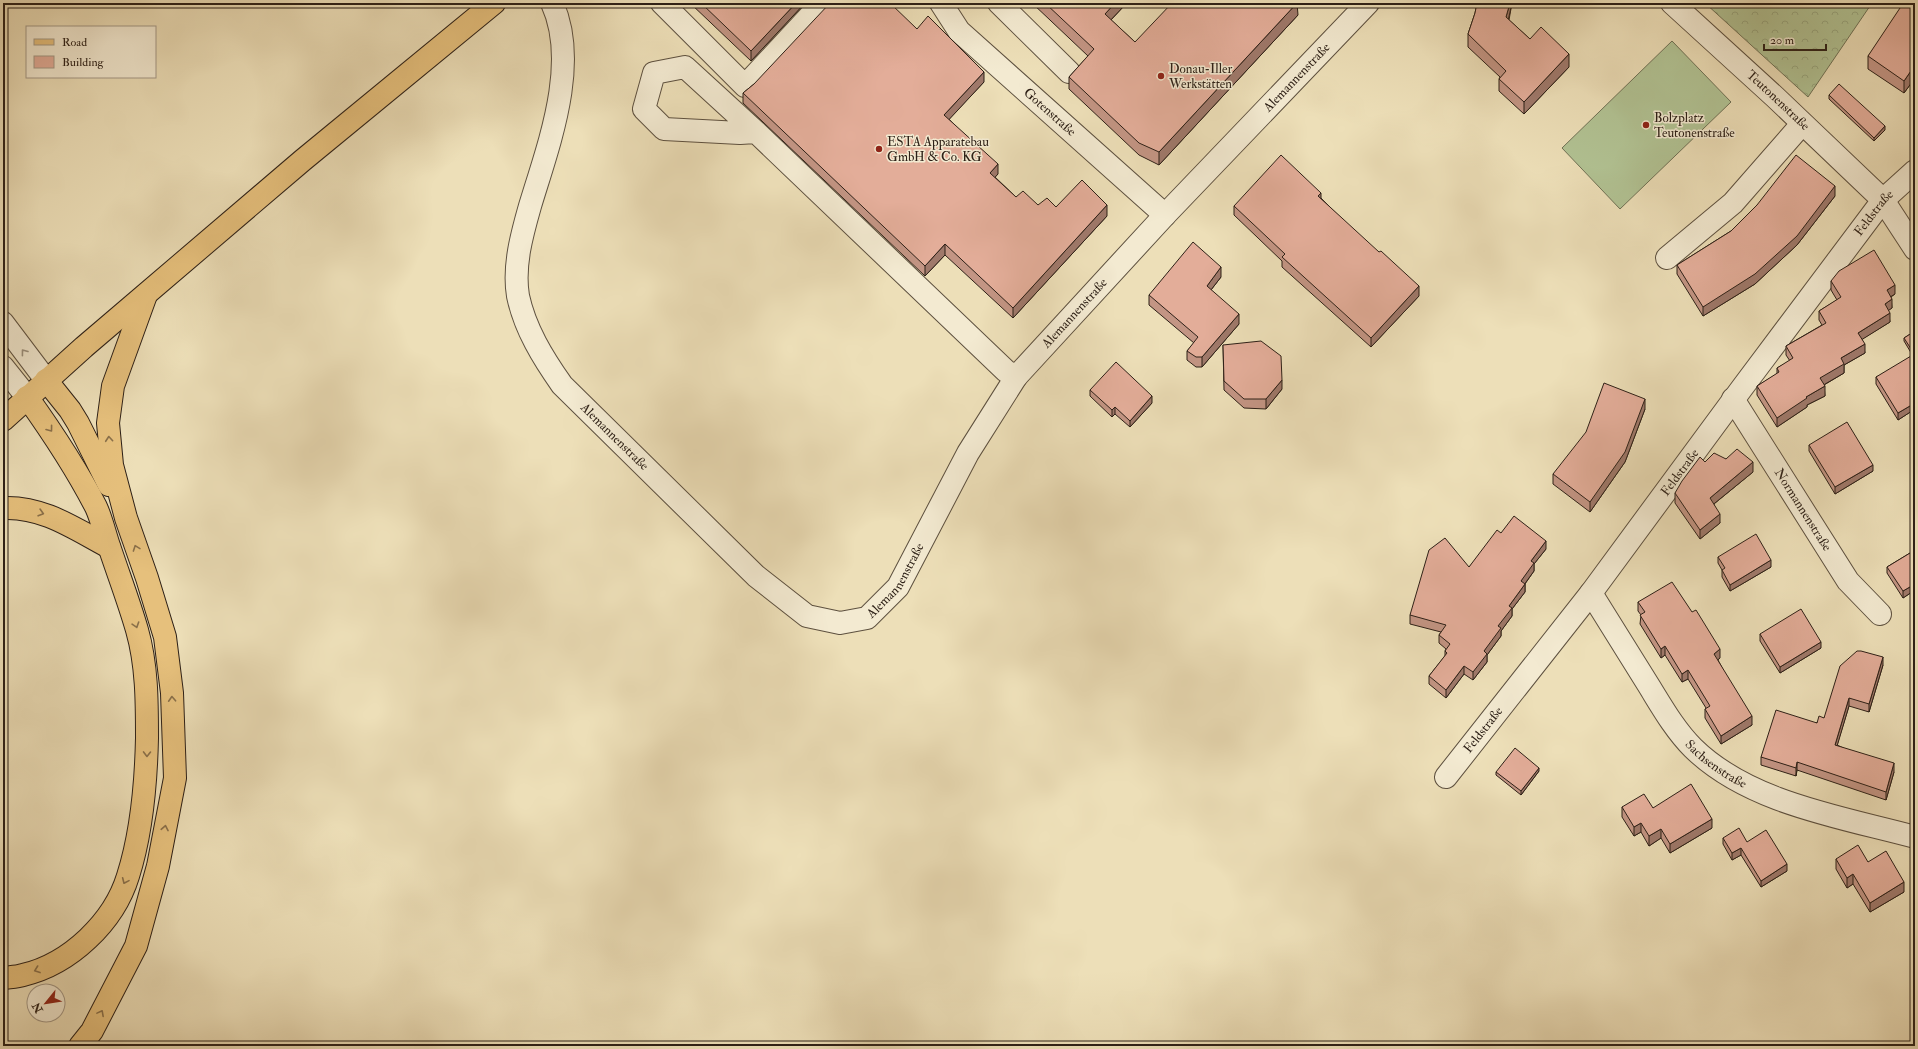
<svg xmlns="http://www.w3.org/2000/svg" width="1918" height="1049" font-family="'IM FELL Double Pica',serif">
	<defs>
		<pattern id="forest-crowns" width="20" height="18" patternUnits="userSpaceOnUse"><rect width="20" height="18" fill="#b2c394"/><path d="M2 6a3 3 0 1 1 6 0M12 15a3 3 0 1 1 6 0" fill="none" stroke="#99a77f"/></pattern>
	</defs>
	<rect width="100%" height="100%" fill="#eddfb8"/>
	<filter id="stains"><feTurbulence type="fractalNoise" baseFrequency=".005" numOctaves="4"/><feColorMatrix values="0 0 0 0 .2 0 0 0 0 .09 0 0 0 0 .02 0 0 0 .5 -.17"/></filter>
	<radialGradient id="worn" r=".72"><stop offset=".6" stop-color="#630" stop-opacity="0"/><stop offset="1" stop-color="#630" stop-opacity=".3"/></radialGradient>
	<!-- forest -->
	<polygon fill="url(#forest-crowns)" stroke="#707256" points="1705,3 1872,3 1808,97"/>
	<!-- pitch -->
	<polygon fill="#b2c394" stroke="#707256" points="1672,41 1731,102 1620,209 1562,148"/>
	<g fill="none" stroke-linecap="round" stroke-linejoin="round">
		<defs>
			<g id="minor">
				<path id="s1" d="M552 3C580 64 548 146 530 206 522 234 513 266 518 296 525 329 543 358 562 385L756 576 807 616 840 623 867 618 898 587 968 453 1016 377 1165 215 1368 3"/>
				<polyline points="662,3 745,86 822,3"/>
				<path id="s2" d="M941 3 959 31 1165 215"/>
				<polyline points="999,3 1069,72"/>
				<path id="s3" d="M1672 3 1775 97 1883 200 1915 249"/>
				<polyline points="756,132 740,133 664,129 644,109 654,73 685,67 756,132 1006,371 1016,377"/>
				<polyline points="1667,258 1733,203 1802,124"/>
				<polyline points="3,323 46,380"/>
				<polyline points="3,367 27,397"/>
				<path id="s4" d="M1733 399 1848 581 1880 614"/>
				<path id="s5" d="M1591 593C1610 624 1630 655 1649 686 1662 707 1675 730 1693 748 1749 803 1841 817 1915 837"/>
				<path id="s6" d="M1446 777 1591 593 1742 388 1883 200 1915 171"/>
			</g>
			<polyline id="major" points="3,420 84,347 303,160 494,3"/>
			<g id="highway">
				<polyline points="46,380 70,410 78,423 109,485"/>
				<path d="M3 508C43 506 75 529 109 547"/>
				<path d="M3 978C10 977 17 977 23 975 70 964 114 922 128 876 142 832 146 784 147 738 147 702 147 665 137 630 129 602 119 576 110 549 105 535 102 520 96 507 76 468 52 432 27 397"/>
				<polyline points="80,1046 92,1031 136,946 158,866 175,778 172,693 165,637 147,578 126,518 112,465 108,423 113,386 146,295"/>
			</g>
		</defs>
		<!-- minor casing -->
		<use href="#minor" stroke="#5d503f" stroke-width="24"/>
		<!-- major casing -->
		<use href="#major" stroke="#2d2017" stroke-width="24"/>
		<!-- highway casing -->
		<use href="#highway" stroke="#2d2017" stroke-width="24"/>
		<!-- minor -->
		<use href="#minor" stroke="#f3ead1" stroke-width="22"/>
		<!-- major -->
		<use href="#major" stroke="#e6c07c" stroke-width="22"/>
		<!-- highway -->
		<use href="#highway" stroke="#e6c07c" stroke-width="22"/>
	</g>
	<!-- wall -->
	<g fill="#c39584" stroke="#2d2017">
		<polygon points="690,3 805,3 751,61"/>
		<polygon points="1032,3 1124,3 1124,6 1111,20 1135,42 1298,15 1159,165 1139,155 1069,89 1069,77 1088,56"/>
		<polygon points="1477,3 1512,3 1509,20 1530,39 1569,67 1524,114 1499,91 1499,79 1500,77 1468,47 1468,34 1475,13"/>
		<polygon points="1915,3 1915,78 1904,93 1868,69 1868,56"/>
		<polygon points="917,29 984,82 949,119 998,174 995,177 1016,197 1038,205 1107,216 1013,318 945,255 925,276 743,103 743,93 754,84"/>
		<polygon points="1829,95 1885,130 1874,141 1829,99"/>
		<polygon points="1835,196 1797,245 1755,284 1703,316 1677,274 1677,265 1731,231 1757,205"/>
		<polygon points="1321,198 1419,296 1371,347 1282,267 1282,261 1234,215 1234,206"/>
		<polygon points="1221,277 1211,290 1239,324 1202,367 1196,367 1187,360 1187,351 1194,343 1149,305 1149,295"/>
		<polygon points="1831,281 1895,294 1891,297 1892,308 1888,310 1890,322 1862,339 1865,353 1844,365 1844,373 1824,385 1825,396 1807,405 1807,407 1777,427 1757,395 1757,386 1777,374 1777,368 1790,361 1786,355 1786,346 1822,325 1819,320 1819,311 1837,300 1831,290"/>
		<polygon points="1915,331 1913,356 1904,341 1904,338"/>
		<polygon points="1223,345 1282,389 1266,409 1244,408 1224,390"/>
		<polygon points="1915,361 1915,409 1898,420 1876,384 1876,377"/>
		<polygon points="1090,390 1152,403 1130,427 1115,414 1112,417 1090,396"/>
		<polygon points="1645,409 1625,462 1590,512 1553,484 1553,474"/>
		<polygon points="1809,445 1873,471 1835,494 1809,451"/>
		<polygon points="1726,459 1753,472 1714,504 1720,523 1700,539 1675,503 1675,493 1705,462"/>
		<polygon points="1501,533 1546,549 1534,564 1534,571 1525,584 1525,592 1512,609 1512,616 1501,631 1501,636 1487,655 1487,662 1473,680 1464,674 1446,698 1429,684 1429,676 1445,656 1445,651 1446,649 1439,643 1439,635 1441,632 1410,624 1410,615 1469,567"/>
		<polygon points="1915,550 1915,590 1903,598 1887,573 1887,567"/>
		<polygon points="1718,557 1771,567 1730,591 1722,577 1722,570 1718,563"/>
		<polygon points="1638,602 1720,658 1718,660 1752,725 1721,744 1705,718 1705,709 1706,708 1688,679 1682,682 1665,655 1661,658 1640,624 1641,615 1638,611"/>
		<polygon points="1760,634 1821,648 1780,673 1760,641"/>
		<polygon points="1883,665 1869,712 1849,706 1837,745 1894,772 1886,800 1797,770 1796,776 1761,765 1761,757 1824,718"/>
		<polygon points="1539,771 1521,795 1496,775 1496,772"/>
		<polygon points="1622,807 1653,808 1712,828 1670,853 1661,838 1649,846 1641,832 1634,836 1622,817"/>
		<polygon points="1723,838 1787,871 1761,887 1741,855 1732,860 1723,844"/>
		<polygon points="1836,859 1868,862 1904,892 1870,912 1853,884 1847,888 1836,869"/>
	</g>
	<!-- shaded-wall -->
	<g fill="#9f796b" stroke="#2d2017">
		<polygon points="796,3 805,3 751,61 751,51"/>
		<polygon points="1115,3 1124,3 1124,6 1105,26 1105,14"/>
		<polygon points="1297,3 1298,15 1159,165 1159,152"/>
		<polygon points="1510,3 1512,3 1506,30 1506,17"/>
		<polygon points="1569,54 1569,67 1524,114 1524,102"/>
		<polygon points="1915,65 1915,78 1904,93 1904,81"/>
		<polygon points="984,72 984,82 944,125 944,115"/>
		<polygon points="1885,126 1885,130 1874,141 1874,138"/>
		<polygon points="998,164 998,174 990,183 990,173"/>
		<polygon points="1835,186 1835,196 1797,245 1755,284 1703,316 1703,307"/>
		<polygon points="1321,193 1321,202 1318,196"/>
		<polygon points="1107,205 1107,216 1013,318 1013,308"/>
		<polygon points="945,244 945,255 925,276 925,266"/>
		<polygon points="1221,267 1221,277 1207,295 1207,286"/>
		<polygon points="1895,285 1895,294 1887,299 1887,290"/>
		<polygon points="1419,286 1419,296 1371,347 1371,338"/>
		<polygon points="1892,299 1892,308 1885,313 1885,304"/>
		<polygon points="1890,313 1890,322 1858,342 1858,333"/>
		<polygon points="1239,314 1239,324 1202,367 1202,357"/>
		<polygon points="1865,344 1865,353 1844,365 1844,373 1820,387 1820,378 1841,358"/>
		<polygon points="1915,351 1915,354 1913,356 1913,352"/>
		<polygon points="1282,380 1282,389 1266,409 1266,399"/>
		<polygon points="1825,386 1825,396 1807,405 1807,407 1777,427 1777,418 1806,397"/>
		<polygon points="1152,396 1152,403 1130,427 1130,421"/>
		<polygon points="1645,399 1645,409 1625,462 1590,512 1590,502"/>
		<polygon points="1915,403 1915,409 1898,420 1898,413"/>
		<polygon points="1115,407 1115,414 1112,417 1112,410"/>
		<polygon points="1753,462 1753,472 1710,507 1710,498"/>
		<polygon points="1873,465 1873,471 1835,494 1835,487"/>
		<polygon points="1720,514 1720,523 1700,539 1700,530"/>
		<polygon points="1546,541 1546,549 1534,564 1534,571 1521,589 1521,581 1531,561"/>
		<polygon points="1771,560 1771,567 1730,591 1730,585"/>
		<polygon points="1525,584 1525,592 1512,609 1512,616 1501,631 1501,636 1487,655 1487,662 1473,680 1473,672 1484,651 1498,626 1509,606"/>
		<polygon points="1915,584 1915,590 1903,598 1903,591"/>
		<polygon points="1821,642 1821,648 1780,673 1780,667"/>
		<polygon points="1665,646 1665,655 1661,658 1661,649"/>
		<polygon points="1720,649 1720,658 1714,663 1714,654"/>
		<polygon points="1883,657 1883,665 1869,712 1869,704"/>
		<polygon points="1464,666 1464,674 1446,698 1446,690"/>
		<polygon points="1688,670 1688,679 1682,682 1682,674"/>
		<polygon points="1849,698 1849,706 1835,753 1835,745"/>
		<polygon points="1752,716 1752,725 1721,744 1721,736"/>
		<polygon points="1797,762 1797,770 1796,776 1796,768"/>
		<polygon points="1894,763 1894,772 1886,800 1886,792"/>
		<polygon points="1539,768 1539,771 1521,795 1521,791"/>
		<polygon points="1712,819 1712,828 1670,853 1670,844"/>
		<polygon points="1641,823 1641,832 1634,836 1634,827"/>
		<polygon points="1661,829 1661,838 1649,846 1649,836"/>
		<polygon points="1741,848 1741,855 1732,860 1732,853"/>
		<polygon points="1787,864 1787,871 1761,887 1761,881"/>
		<polygon points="1853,874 1853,884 1847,888 1847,878"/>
		<polygon points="1904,882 1904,892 1870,912 1870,903"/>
	</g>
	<!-- building -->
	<g fill="#e3ad99" stroke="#2d2017">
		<polygon points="701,3 796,3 751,51"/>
		<polygon points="830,3 890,3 917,29 928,16 984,72 944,115 998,164 990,173 1016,197 1023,191 1038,205 1047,198 1056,207 1082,180 1107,205 1013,308 945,244 925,266 743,93 754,84"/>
		<polygon points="1045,3 1115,3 1105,14 1135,42 1172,3 1297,3 1159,152 1139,143 1069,77 1094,49"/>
		<polygon points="1477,3 1510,3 1506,17 1530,39 1541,27 1569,54 1524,102 1499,79 1506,71 1468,34 1475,13"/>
		<polygon points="1902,3 1915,3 1915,65 1904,81 1868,56 1900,8"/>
		<polygon points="1839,84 1885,126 1874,138 1829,95"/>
		<polygon points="1281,155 1321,193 1318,196 1379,252 1381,251 1419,286 1371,338 1282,257 1285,254 1234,206"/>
		<polygon points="1796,155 1835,186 1797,236 1755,274 1703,307 1677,265 1731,231 1757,205"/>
		<polygon points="1193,242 1221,267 1207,286 1239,314 1202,357 1196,357 1187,351 1198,337 1149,295"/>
		<polygon points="1874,250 1895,285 1887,290 1892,299 1885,304 1890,313 1858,333 1865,344 1841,358 1844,364 1820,378 1825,386 1806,397 1807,398 1777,418 1757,386 1779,372 1777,368 1793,358 1786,346 1826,323 1819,311 1841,297 1831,281 1839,271"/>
		<polygon points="1915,331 1915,351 1913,352 1904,338"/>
		<polygon points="1261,341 1281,356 1282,380 1266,399 1244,399 1224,381 1223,345"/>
		<polygon points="1911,356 1915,361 1915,403 1898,413 1876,377"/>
		<polygon points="1116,362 1152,396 1130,421 1115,407 1112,410 1090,390"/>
		<polygon points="1604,383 1645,399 1625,452 1590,502 1553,474 1586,432"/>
		<polygon points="1847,422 1873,465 1835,487 1809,445"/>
		<polygon points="1737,449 1753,462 1710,498 1720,514 1700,530 1675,493 1682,481 1700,457 1705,462 1714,453 1726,459"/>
		<polygon points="1514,516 1546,541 1531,561 1534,563 1521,581 1525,584 1509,606 1512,608 1498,626 1501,628 1484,651 1487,654 1473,672 1464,666 1446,690 1429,676 1447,653 1445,651 1450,644 1439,635 1446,625 1410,615 1429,550 1445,538 1469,567 1497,530 1501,533"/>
		<polygon points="1756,534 1771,560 1730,585 1722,570 1725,568 1718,557"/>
		<polygon points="1915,550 1915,584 1903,591 1887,567"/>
		<polygon points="1672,582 1692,612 1696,610 1720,649 1714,654 1752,716 1721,736 1705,709 1710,706 1688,670 1682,674 1665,646 1661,649 1640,615 1645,612 1638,602"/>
		<polygon points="1801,609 1821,642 1780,667 1760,634"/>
		<polygon points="1857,651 1861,651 1883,657 1869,704 1849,698 1835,745 1894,763 1886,792 1797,762 1796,768 1761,757 1776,710 1817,723 1819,716 1824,718 1840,666"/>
		<polygon points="1515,748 1539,768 1521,791 1496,772"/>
		<polygon points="1691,784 1712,819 1670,844 1661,829 1649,836 1641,823 1634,827 1622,807 1644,794 1653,808"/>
		<polygon points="1739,828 1747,842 1766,830 1787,864 1761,881 1741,848 1732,853 1723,838"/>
		<polygon points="1858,845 1868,862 1886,851 1904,882 1870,903 1853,874 1847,878 1836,859"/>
	</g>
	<!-- one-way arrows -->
	<defs><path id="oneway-chevron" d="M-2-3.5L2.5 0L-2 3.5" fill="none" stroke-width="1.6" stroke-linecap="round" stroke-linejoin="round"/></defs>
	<use stroke="#9a8f7d" href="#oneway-chevron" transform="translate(24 352) rotate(-127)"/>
	<g stroke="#8a704a">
		<use href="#oneway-chevron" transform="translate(50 429) rotate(53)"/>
		<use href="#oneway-chevron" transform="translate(109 439) rotate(-95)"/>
		<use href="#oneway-chevron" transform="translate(41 513) rotate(16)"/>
		<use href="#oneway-chevron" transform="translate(136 548) rotate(-110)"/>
		<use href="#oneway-chevron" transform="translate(136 625) rotate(72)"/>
		<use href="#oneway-chevron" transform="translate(172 699) rotate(-93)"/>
		<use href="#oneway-chevron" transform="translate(147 754) rotate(91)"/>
		<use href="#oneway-chevron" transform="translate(165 828) rotate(-79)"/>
		<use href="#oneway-chevron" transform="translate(125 881) rotate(114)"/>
		<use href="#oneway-chevron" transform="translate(37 970) rotate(160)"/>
		<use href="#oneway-chevron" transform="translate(101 1013) rotate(-62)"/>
	</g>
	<!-- markers -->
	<g fill="#8f2418" stroke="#f3ead1" stroke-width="1.5">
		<circle cx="1161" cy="76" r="4"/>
		<circle cx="1646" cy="125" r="4"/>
		<circle cx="879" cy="149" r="4"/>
	</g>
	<g text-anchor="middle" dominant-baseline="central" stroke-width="3" stroke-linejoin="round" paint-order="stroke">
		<!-- poi labels -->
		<g font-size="13" fill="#2d2017" stroke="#f3ead1" text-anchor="start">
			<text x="1169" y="69">Donau-Iller<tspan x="1169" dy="15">Werkstätten</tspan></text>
			<text x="1654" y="118">Bolzplatz<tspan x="1654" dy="15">Teutonenstraße</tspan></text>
			<text x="887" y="142">ESTA Apparatebau<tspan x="887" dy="15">GmbH &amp; Co. KG</tspan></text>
		</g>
		<!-- street labels -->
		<g font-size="13" fill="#2d2017" stroke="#f3ead1">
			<text stroke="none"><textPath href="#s1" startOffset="1494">Alemannenstraße</textPath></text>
			<text stroke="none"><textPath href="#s3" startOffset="144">Teutonenstraße</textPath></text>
			<text stroke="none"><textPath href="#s2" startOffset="155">Gotenstraße</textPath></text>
			<text stroke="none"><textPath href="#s6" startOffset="708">Feldstraße</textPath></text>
			<text stroke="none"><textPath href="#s1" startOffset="1170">Alemannenstraße</textPath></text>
			<text stroke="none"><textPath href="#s1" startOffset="474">Alemannenstraße</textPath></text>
			<text stroke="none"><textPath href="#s6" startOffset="384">Feldstraße</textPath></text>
			<text stroke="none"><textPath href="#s4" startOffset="131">Normannenstraße</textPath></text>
			<text stroke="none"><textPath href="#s1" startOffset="846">Alemannenstraße</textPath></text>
			<text stroke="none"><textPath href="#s6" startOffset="60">Feldstraße</textPath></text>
			<text stroke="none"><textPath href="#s5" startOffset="214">Sachsenstraße</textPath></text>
		</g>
	</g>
	<!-- margin -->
	<rect width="1918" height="1049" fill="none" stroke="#eddfb8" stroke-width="16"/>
	<rect x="4" y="4" width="1910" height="1041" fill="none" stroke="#2d2017" stroke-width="2"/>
	<rect x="8" y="8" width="1902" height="1033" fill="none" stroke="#2d2017"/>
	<!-- legend -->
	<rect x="26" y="26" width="130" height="52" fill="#f3ead1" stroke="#a49987"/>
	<rect x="34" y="39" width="20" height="6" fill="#e6c07c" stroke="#a49987"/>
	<text x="62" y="46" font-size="12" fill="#2d2017">Road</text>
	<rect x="34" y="56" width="20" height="12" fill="#e3ad99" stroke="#a49987"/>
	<text x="62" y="66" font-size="12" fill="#2d2017">Building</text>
	<!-- north arrow -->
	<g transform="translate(46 1003) rotate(240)"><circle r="19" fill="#f3ead1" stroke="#a49987"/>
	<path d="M0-3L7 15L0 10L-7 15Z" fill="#8f2418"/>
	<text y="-6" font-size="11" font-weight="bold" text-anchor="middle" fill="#2d2017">N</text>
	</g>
	<!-- scale -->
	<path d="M1764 44v6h62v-6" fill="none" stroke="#2d2017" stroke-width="2"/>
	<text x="1770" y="44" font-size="12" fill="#2d2017" stroke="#f3ead1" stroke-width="3" paint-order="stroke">20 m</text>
	<rect width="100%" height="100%" filter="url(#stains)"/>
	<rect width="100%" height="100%" fill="url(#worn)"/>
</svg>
